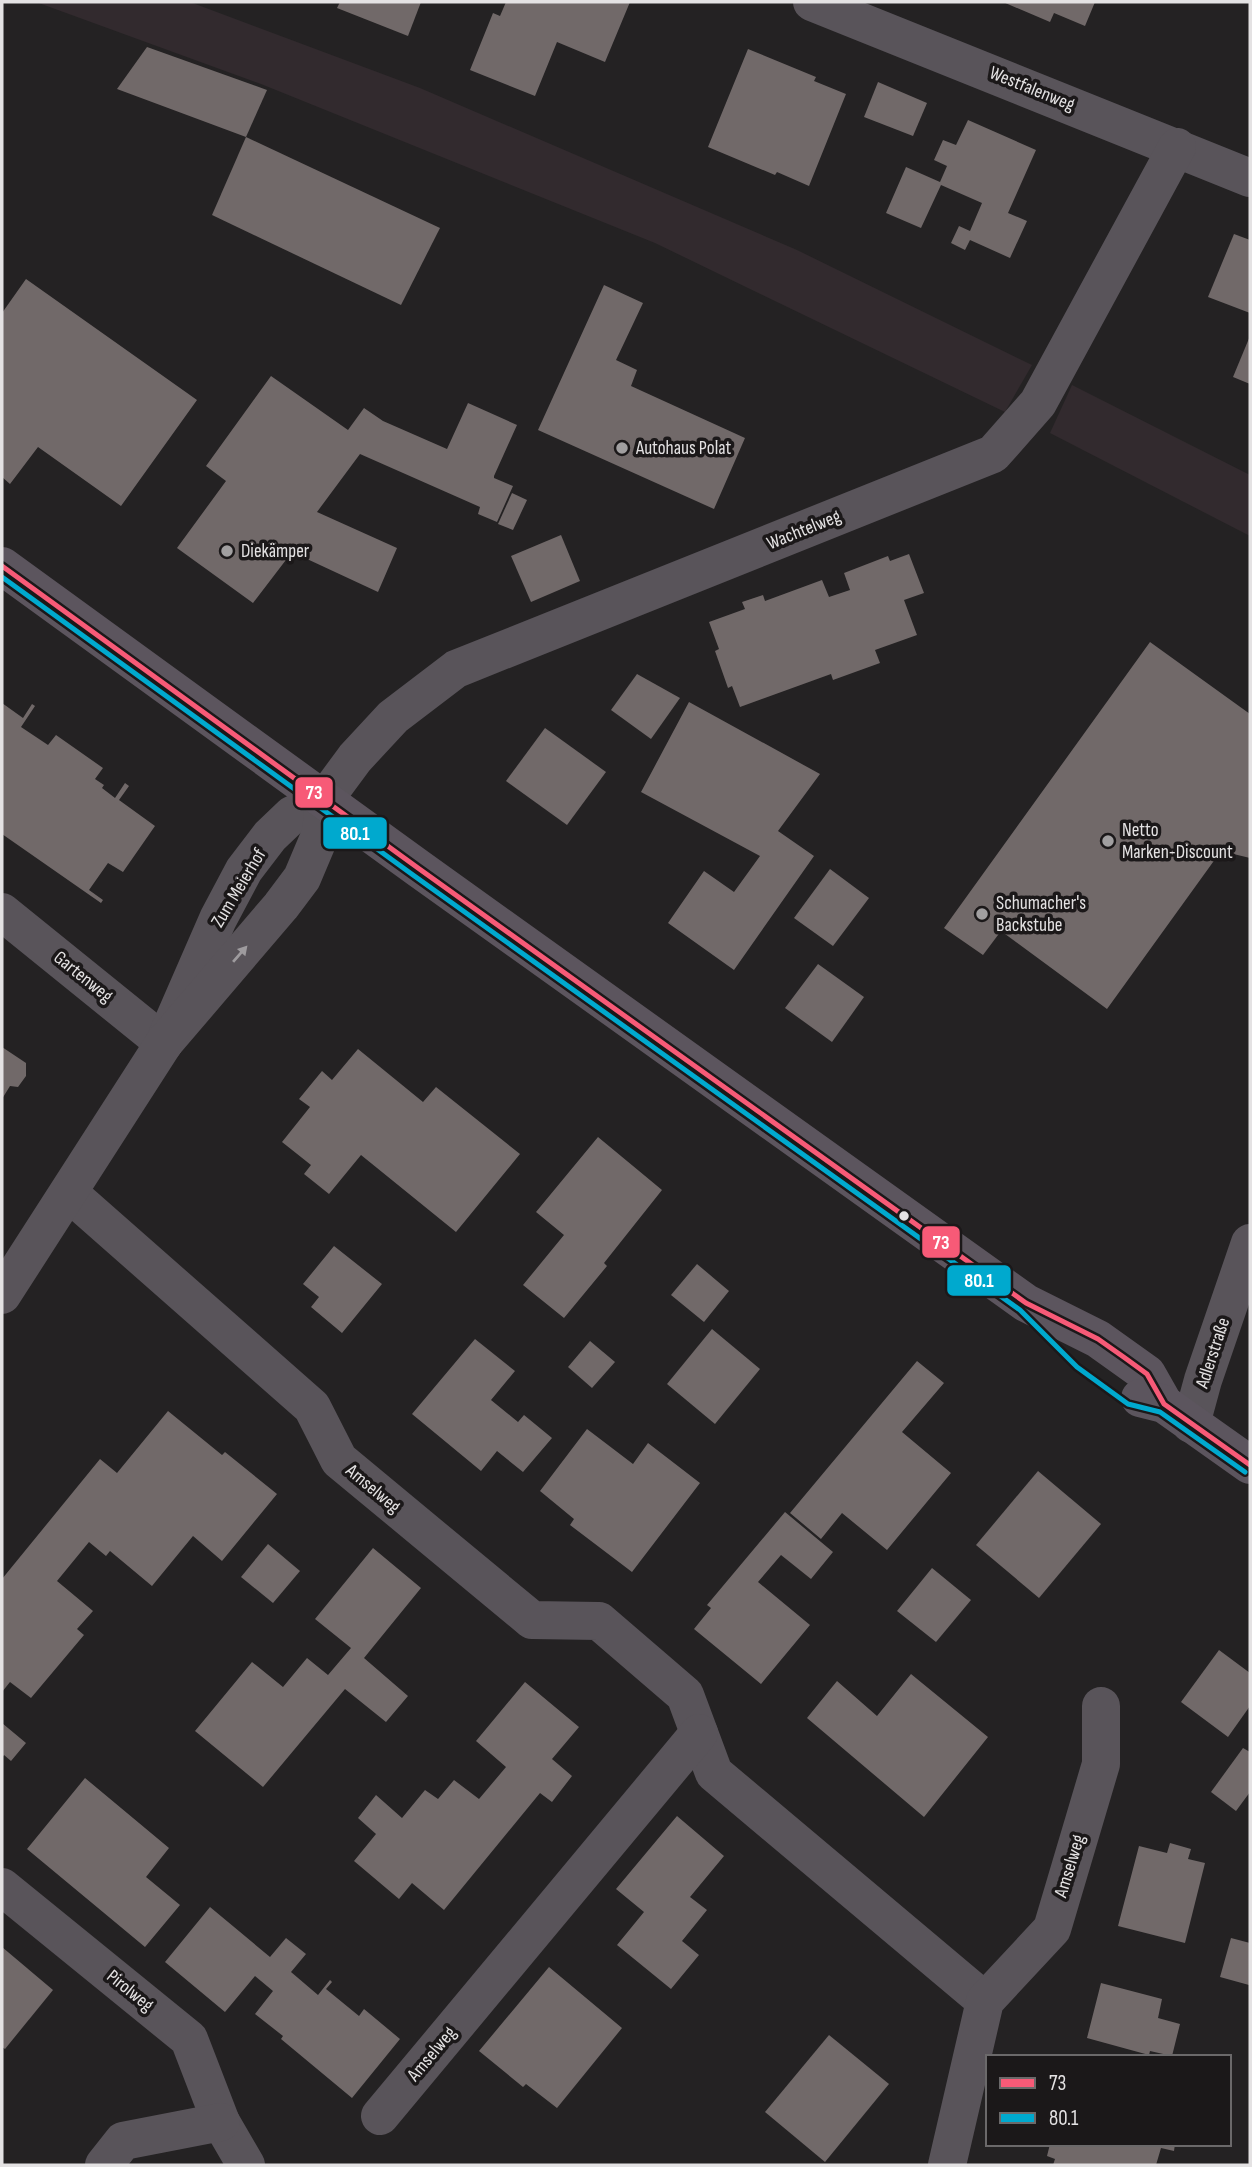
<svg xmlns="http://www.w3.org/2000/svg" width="1252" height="2167" font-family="'Sofia Sans Condensed',sans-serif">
	<rect width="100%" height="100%" fill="#242223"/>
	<!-- built -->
	<g fill="#322a2e">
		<polygon points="36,2 190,2 420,88 797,250 1032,365 1005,412 655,243 261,84"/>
		<polygon points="1072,385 1250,475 1250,536 1050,433"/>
	</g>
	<!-- building -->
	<g fill="#716969">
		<polygon points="340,2 421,2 408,36 337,8"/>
		<polygon points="506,2 630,2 605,62 557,42 535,96 470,70 493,13 500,16"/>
		<polygon points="1003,2 1095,2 1085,26 1054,13 1050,22"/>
		<polygon points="147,47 267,90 246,137 117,89"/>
		<polygon points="748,49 816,77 814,81 846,94 809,186 777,172 775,175 708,147"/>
		<polygon points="878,82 927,103 913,136 864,117"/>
		<polygon points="968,120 1036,150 1008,213 1027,221 1010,258 970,240 965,250 951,243 959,226 970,231 982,203 941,185 921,228 886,213 906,167 940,182 947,166 934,160 943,140 956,145"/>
		<polygon points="246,137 440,228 401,305 212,215"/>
		<polygon points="1234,234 1250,240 1250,313 1208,297"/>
		<polygon points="26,279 197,400 121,506 38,447 10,484 2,477 2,313"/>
		<polygon points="604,285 643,303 616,360 637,370 631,386 745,438 714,509 538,430"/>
		<polygon points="1250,336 1250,384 1233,377"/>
		<polygon points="271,376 348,430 364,408 383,421 447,449 468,403 517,425 494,476 494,478 513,486 497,522 478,514 480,507 360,454 317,512 397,548 378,592 292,552 253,603 177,548 226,481 206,466"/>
		<polygon points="512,493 527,500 513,530 498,524"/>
		<polygon points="561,535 580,581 531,602 511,556"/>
		<polygon points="909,554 924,593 904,600 917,635 875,650 880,663 833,680 831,674 740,707 732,686 728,688 715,651 719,649 709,622 745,609 742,602 763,595 765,601 822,580 829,597 850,590 844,573 888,556 890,561"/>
		<polygon points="1150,642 1250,714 1250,858 1221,851 1107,1009 1001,931 983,955 944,928"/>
		<polygon points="637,674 680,698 651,739 611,710"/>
		<polygon points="689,702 820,774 778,831 814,856 734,970 668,923 704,871 734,892 760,856 641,792"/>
		<polygon points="2,703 23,718 32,704 35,706 21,727 48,745 56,735 103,768 95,779 104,785 102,788 115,798 125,783 129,786 119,800 155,826 123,872 108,863 89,890 103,900 101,903 2,834"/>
		<polygon points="545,728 606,772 567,825 506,781"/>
		<polygon points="830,869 869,898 833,946 794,918"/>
		<polygon points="818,964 864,997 832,1042 785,1008"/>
		<polygon points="2,1047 26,1063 26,1076 18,1087 10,1086 2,1099"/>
		<polygon points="358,1049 423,1102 436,1087 520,1154 456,1232 361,1155 329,1194 304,1174 311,1165 282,1142 310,1107 299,1099 322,1071 332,1080"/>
		<polygon points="598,1137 662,1190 604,1263 607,1266 564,1318 523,1285 564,1235 536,1212"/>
		<polygon points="334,1246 382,1284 342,1333 311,1307 319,1297 303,1284"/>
		<polygon points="697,1264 729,1291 704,1322 671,1295"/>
		<polygon points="712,1329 760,1369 715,1424 667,1384"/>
		<polygon points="475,1339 515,1371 491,1400 518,1422 524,1415 552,1438 523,1472 497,1451 481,1471 412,1414"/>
		<polygon points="590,1341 615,1362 592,1388 568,1367"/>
		<polygon points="917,1361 944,1383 902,1432 951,1473 887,1550 842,1513 821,1539 790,1513"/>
		<polygon points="168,1411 222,1455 225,1452 277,1494 222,1561 193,1536 152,1586 110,1551 106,1556 89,1542 57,1581 93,1611 77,1629 84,1635 31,1698 10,1682 2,1692 2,1579 100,1459 117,1473"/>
		<polygon points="587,1429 633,1464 648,1443 700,1483 632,1572 570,1525 574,1519 540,1491"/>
		<polygon points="1038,1471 1101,1524 1039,1598 976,1545"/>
		<polygon points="785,1512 833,1552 811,1579 781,1555 758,1582 810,1625 761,1684 694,1629 711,1608 707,1605"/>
		<polygon points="268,1544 300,1571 273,1603 241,1577"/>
		<polygon points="373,1548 421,1588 364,1658 408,1696 386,1722 345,1689 263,1787 195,1731 252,1662 283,1687 307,1658 328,1675 351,1648 315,1619"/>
		<polygon points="932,1568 971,1600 936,1642 897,1611"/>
		<polygon points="1219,1650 1250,1673 1250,1706 1228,1737 1181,1702"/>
		<polygon points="911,1674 988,1737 924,1817 807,1718 837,1681 877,1716"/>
		<polygon points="525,1682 579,1727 552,1759 572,1776 552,1802 540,1793 444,1910 412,1883 399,1899 354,1861 376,1834 358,1818 376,1795 402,1818 425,1790 438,1799 454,1780 479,1799 506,1767 476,1741"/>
		<polygon points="2,1723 26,1743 11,1761 4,1755 2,1758"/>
		<polygon points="1243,1748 1250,1752 1250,1792 1236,1811 1211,1792"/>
		<polygon points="85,1778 169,1848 146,1877 180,1905 145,1947 27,1849"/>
		<polygon points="677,1816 724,1856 690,1897 707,1910 682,1941 699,1955 671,1989 617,1945 644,1912 616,1889"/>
		<polygon points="1170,1843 1191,1849 1188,1859 1205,1863 1185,1943 1118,1926 1139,1846 1167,1853"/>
		<polygon points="210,1907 270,1957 286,1938 306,1954 291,1972 318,1995 330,1980 332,1982 326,1989 359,2016 364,2009 400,2039 352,2098 281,2039 283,2036 255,2014 273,1991 255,1976 225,2012 165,1962"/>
		<polygon points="1231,1938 1250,1943 1249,1985 1220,1977"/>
		<polygon points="2,1947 53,1990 5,2049 2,2047"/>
		<polygon points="549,1967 622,2028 557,2108 526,2084 523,2087 479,2051"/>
		<polygon points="1101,1983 1162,1999 1158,2018 1180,2024 1172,2056 1150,2051 1149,2055 1087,2038"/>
		<polygon points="829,2035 889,2084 825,2162 765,2112"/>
		<polygon points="1050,2144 1175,2144 1174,2151 1161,2148 1156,2165 1053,2165 1055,2159 1047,2156"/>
	</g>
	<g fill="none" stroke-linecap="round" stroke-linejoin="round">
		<!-- minor -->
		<g stroke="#59545a" stroke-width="38">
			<polyline points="812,2 1250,178"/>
			<polyline points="2,912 164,1043"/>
			<polyline points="164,1043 218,919 244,870 270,836 292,815 324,800 355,758 393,717 456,669 993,454 1038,403 1177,147"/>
			<polyline points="69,1193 312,1407 339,1460 532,1620 599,1621 685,1695 714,1773 985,2001"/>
			<polyline points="2,1295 164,1043 281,906 302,878 321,833 324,800"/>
			<polyline points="1191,1424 1203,1380 1250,1243"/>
			<polyline points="2,1887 189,2039 221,2122 246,2165"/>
			<polyline points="380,2116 699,1733"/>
			<polyline points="104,2165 123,2141 221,2122"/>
			<polyline points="947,2165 985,2001 1052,1929 1101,1764 1101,1706"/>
		</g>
		<!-- secondary -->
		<g stroke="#5c555e" stroke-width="38">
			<polyline points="2,566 418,868 1026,1303 1098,1339 1147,1374 1164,1404"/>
			<polyline points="1140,1398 1164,1404 1250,1465"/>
		</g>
		<defs>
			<polyline id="bus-1" points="2,566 418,868 1026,1303 1098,1339 1125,1358 1147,1374 1164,1404 1250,1465"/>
			<polyline id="bus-2" points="2,577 413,875 1020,1310 1077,1367 1128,1404 1160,1412 1245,1472"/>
		</defs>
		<!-- bus-1 casing -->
		<use href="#bus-1" stroke="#1b1819" stroke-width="10"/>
		<!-- bus-2 casing -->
		<use href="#bus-2" stroke="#1b1819" stroke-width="10"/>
		<!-- bus-1 -->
		<use href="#bus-1" stroke="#f75a77" stroke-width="5"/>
		<!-- bus-2 -->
		<use href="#bus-2" stroke="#00a9ce" stroke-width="5"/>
	</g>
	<!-- one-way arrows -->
	<defs><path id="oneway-solid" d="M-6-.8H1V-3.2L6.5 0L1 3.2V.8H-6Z" transform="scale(1.75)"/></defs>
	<use fill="#9e9b9e" href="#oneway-solid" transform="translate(240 954) rotate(-49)"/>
	<!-- markers -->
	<g fill="#a19fa0" stroke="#1b1819" stroke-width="2.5">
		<circle cx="622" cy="448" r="7"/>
		<circle cx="227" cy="551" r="7"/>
		<circle cx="1108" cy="841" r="7"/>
		<circle cx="982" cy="914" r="7"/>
	</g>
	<circle fill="#e4e2e3" stroke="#1b1819" stroke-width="2.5" cx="904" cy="1216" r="6"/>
	<g text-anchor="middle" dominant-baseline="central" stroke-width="7" stroke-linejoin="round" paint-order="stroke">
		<!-- street labels -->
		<g font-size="19" fill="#e4e2e3" stroke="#1b1819">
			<text transform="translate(1032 89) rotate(22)">Westfalenweg</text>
			<text transform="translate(804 530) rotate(-22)">Wachtelweg</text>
			<text transform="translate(239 888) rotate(-59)">Zum Meierhof</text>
			<text transform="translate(83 977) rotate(39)">Gartenweg</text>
			<text transform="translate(1213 1353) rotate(-72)">Adlerstraße</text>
			<text transform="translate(373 1489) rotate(40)">Amselweg</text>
			<text transform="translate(1070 1866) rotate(-73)">Amselweg</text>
			<text transform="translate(130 1991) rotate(39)">Pirolweg</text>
			<text transform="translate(432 2054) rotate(-50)">Amselweg</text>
		</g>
		<!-- poi labels -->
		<g font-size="19" fill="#e4e2e3" stroke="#1b1819" text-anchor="start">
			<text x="636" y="448">Autohaus Polat</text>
			<text x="241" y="551">Diekämper</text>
			<text x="1122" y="830">Netto<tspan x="1122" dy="22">Marken-Discount</tspan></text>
			<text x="996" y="903">Schumacher's<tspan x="996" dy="22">Backstube</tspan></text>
		</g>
	</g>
	<g stroke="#1b1819" stroke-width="2.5">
		<rect x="294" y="776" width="40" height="33" rx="7" fill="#f75a77"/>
		<rect x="322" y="816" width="66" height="34" rx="7" fill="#00a9ce"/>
		<rect x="921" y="1225" width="40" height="34" rx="7" fill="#f75a77"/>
		<rect x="946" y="1264" width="66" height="33" rx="7" fill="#00a9ce"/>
	</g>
	<g font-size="19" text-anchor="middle" font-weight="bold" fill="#fff">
		<text x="314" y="799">73</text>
		<text x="355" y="840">80.1</text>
		<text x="941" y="1249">73</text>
		<text x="979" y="1287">80.1</text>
	</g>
	<!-- border -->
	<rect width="1252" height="2167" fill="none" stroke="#e4e2e3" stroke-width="7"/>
	<!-- legend -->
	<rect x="986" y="2055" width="245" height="91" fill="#1b1819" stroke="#6b696a" stroke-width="2"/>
	<rect x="1000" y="2078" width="35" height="10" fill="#f75a77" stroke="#6b696a" stroke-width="2"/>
	<text x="1049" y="2090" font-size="21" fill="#e4e2e3">73</text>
	<rect x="1000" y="2113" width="35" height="10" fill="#00a9ce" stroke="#6b696a" stroke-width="2"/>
	<text x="1049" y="2125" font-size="21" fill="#e4e2e3">80.1</text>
</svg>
